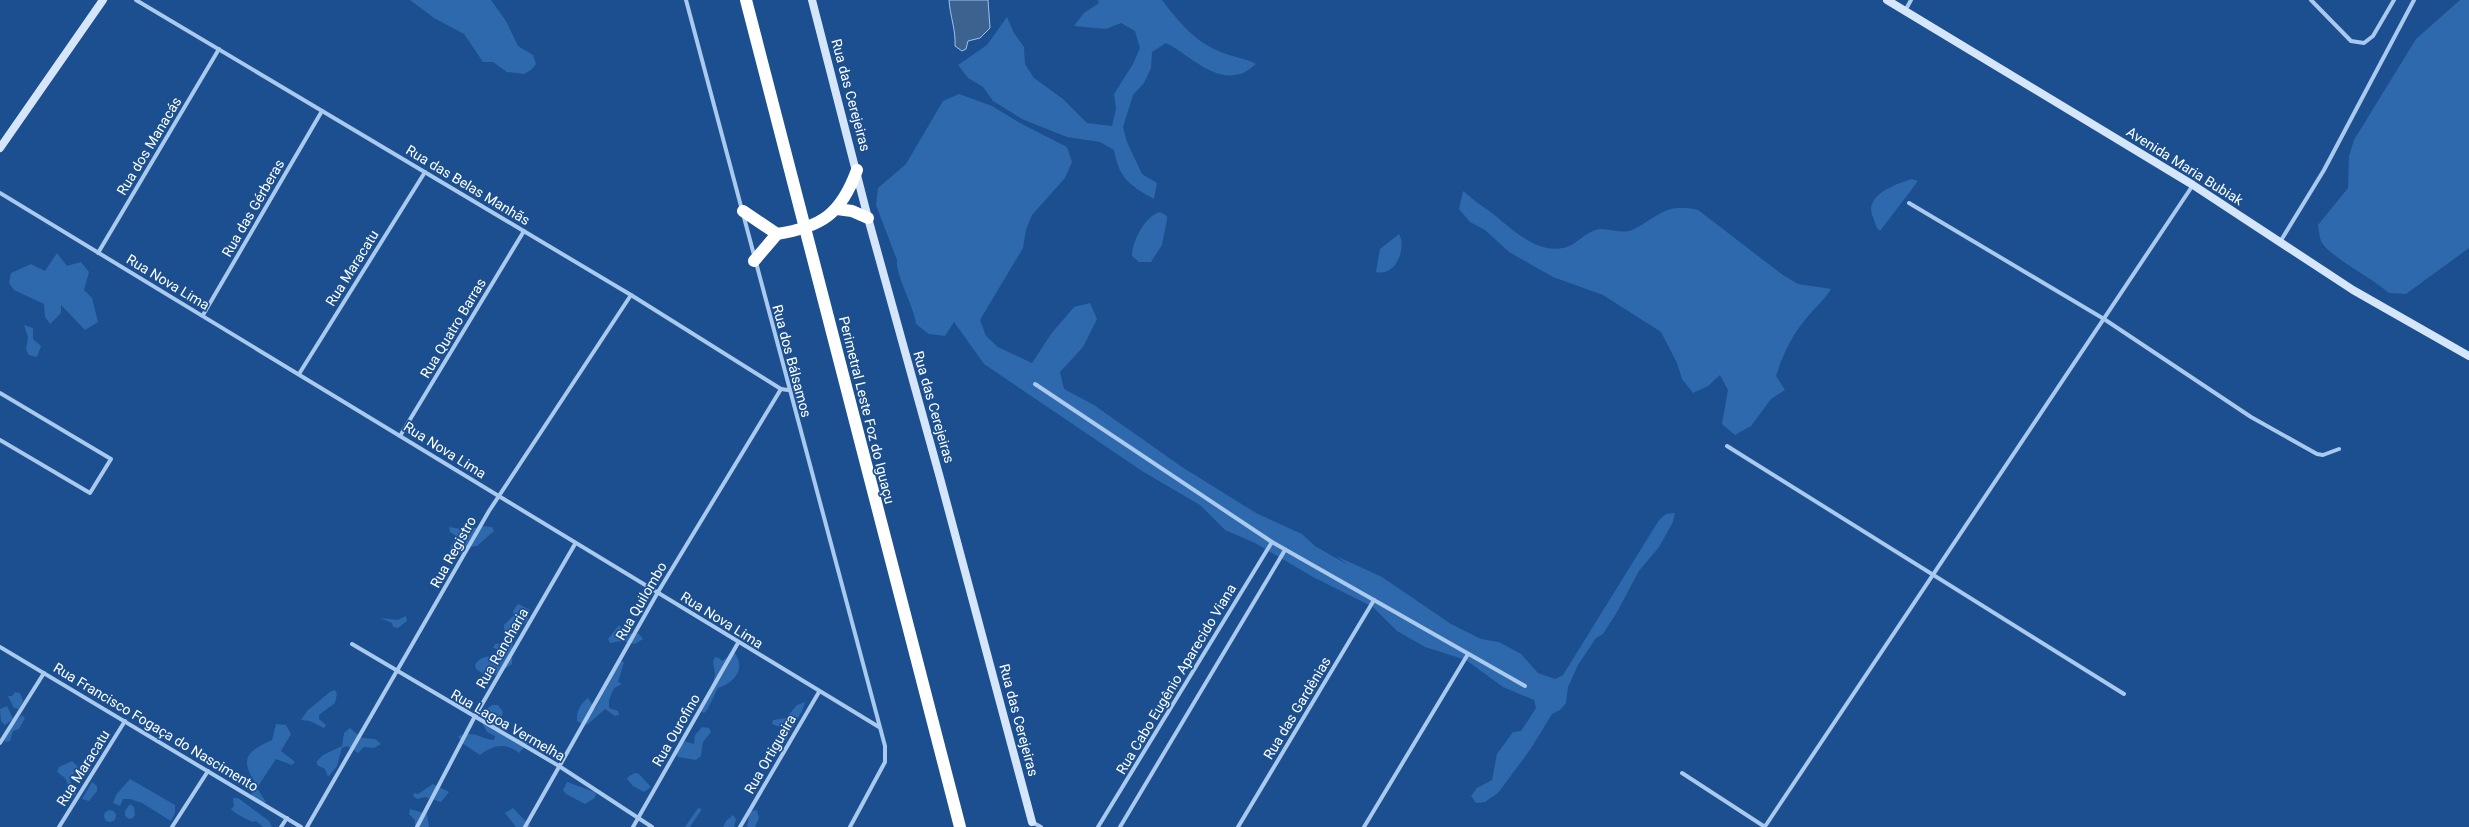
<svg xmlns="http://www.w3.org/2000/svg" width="2469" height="827" font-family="Roboto,sans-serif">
	<rect width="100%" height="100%" fill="#1b4f8f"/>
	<!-- green -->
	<g fill="#2e69ad">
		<polygon points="410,0 491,0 506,21 518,46 533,55 536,64 531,70 524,74 507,72 493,62 483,62 464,34 434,18"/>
		<path d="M1098 0H1162C1179 22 1195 42 1221 52 1233 57 1245 58 1256 64 1252 67 1245 73 1240 74 1213 82 1188 54 1166 43L1152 52 1151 68 1144 83 1133 95 1123 127 1127 142 1142 174 1157 183 1154 199C1129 185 1119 178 1114 150L1100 142 1067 137 1022 119 993 101 983 87 968 78 958 65 987 45 1007 17 1014 33 1024 47 1025 64 1034 78 1063 99 1087 123 1112 126 1116 109 1114 94 1133 64 1140 48 1135 31 1121 23 1106 29 1074 26 1084 13 1099 3Z"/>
		<path d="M2460 0H2469V248L2406 294 2389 293C2374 279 2328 256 2321 241 2319 236 2319 230 2318 225L2348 188 2349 156 2354 140 2416 39Z"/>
		<path d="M959 94 992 106 1020 123 1067 147 1072 162 1065 178 1032 215 1026 230 1023 248 980 320 986 336 998 347 1032 363 1051 334 1074 307 1090 303 1097 319 1083 347 1060 372 1064 389 1094 405 1182 467 1256 513 1302 534 1315 546 1348 565 1336 556 1382 577 1451 624 1481 639 1499 642 1521 654 1538 673 1555 679 1563 675 1659 520 1666 514 1675 513 1673 522 1659 547 1639 571 1617 612 1603 634 1596 638 1578 665 1568 687 1566 703 1560 710 1552 714 1530 750 1498 793 1485 802 1476 803 1471 796 1477 788 1492 780 1497 754 1513 732 1521 731 1536 708 1534 700 1503 687 1466 660 1425 647 1397 631 1373 607 1313 577 1255 543 1225 530 1200 505 1142 471 984 364 954 322 945 336 929 334 916 324C914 306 895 275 897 260L876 205 878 188 906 164 943 101Z"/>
		<path d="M1912 179 1918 181 1880 231C1875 226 1875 222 1873 217 1863 196 1895 184 1912 179Z"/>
		<path d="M1463 191C1472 199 1482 206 1492 213 1512 229 1538 256 1567 247 1576 244 1584 234 1595 230 1607 226 1622 236 1634 229 1659 216 1667 202 1698 210L1783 275 1798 284 1831 289C1825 299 1817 306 1809 315 1793 333 1783 354 1776 376L1785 390 1771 399 1751 426 1735 435 1722 424 1728 390 1720 375 1708 386 1693 393 1682 379 1677 363 1661 332 1603 295 1553 277 1509 252 1485 230 1470 222 1459 209Z"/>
		<path d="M1160 212 1167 216V220L1162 245 1151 262H1139L1132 256C1132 241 1145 216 1160 212Z"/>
		<path d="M1399 234C1407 248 1396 277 1376 272L1380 249Z"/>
		<polygon points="57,253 67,266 81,262 89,272 84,290 92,298 98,322 85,330 61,305 61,313 50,324 45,317 44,304 14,290 9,283 11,273 31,264 45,271"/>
		<polygon points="24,325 33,328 33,339 41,346 37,357 29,355 26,350 28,337"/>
		<polygon points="483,526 492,527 494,531 477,546 469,547 458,556 454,556 450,548 456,536 450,532 449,527 467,530"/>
		<path d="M518 604 530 610 527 622 515 626 513 629 512 664 495 675 482 673 476 669 475 665C482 655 487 657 498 656L497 649 493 648 495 644 504 643V625L514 615 513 611Z"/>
		<polygon points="406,616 407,621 398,628 393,627 392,623 380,618 398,620"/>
		<polygon points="619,625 627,633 639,634 643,639 635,644 621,641 610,643 608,639"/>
		<path d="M734 652C746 668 736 682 718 688L707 710 704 713 700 711 712 687 715 674 713 661 715 657 719 658 722 661Z"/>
		<path d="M620 661 624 662 618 682 622 684 614 688 609 700V708L618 711 619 715 615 716 605 709 588 724 584 725 577 721C576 712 581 703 588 698L595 709Z"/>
		<polygon points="335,690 337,694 335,703 319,715 319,719 326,725 324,728 310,721 301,720 307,711 330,692"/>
		<polygon points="15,692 20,693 23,701 19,709 14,708 8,696 12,696"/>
		<polygon points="805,702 802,711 785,742 781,744 777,743 776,740 786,728 783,725 780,727 772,724 773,720 786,718 797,705"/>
		<path d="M492 705H498L503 712 499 724 502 732 517 739H528V743L519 753C505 742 493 745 480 755L462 743 458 736C477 730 479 739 494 740L495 736 487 732 480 719 485 710Z"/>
		<polygon points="7,706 13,719 5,725 1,721 0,709"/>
		<path d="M22 715 25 718 19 729 13 731 10 741 5 742 4 739C8 733 16 719 22 715Z"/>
		<path d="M276 724 286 725 291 734 281 751 295 762 292 765 276 759 257 788 266 802 262 803 251 797 255 782C239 758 248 751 272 740Z"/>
		<polygon points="702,727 709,728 711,732 703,742 701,756 696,760 678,757 676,753 684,741 694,744 695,735"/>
		<polygon points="350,728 362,738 375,739 381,744 374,748 364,747 358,753 347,746 342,748 337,766 328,777 325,769 317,765 317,761 323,755 342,746 344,733"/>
		<polygon points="86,759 89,759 91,769 86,774 81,771 80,765"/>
		<polygon points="72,761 78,767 70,780 76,794 71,798 65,789 68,785 65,778 57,772 59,767"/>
		<polygon points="635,773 639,774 651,787 644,792 633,786 627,779 629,776"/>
		<polygon points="130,779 175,805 175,813 171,821 142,803 130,799 123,799 120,806 113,803 116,795"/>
		<polygon points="92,782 97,786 97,791 89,801 82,799"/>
		<polygon points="567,782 592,791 596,793 595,798 585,804 566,794 563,790"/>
		<polygon points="433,784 449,792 441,802 425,797 417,799 413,796 414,793 418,794"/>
		<path d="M233 798H238L269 821 272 827H263L256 821 252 822C246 818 236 815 231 809L234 806Z"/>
		<polygon points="130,804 134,807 135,815 133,818 129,819 125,816 125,811"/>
		<polygon points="513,808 531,827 516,827 505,813"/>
		<polygon points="698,808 702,809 690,827 685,827"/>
		<polygon points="410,809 427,814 429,827 415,827 415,820 409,814"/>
		<circle cx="110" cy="816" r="6"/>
		<polygon points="757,810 759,818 755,827 747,827 750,811"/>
		<polygon points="733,815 736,819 734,827 723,827 726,821"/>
	</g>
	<!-- water -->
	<path fill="#3c6290" stroke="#9cc4f0" d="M949 0H988L990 28 980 38 968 41 966 49 962 51 955 46C956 30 950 16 949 0Z"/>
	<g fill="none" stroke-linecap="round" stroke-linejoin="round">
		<!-- street -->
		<g stroke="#a9c9ee" stroke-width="4">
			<polyline points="136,0 631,295 781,389 788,390"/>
			<polyline points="686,0 885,746 885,762 850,827"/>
			<polyline points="2311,0 2351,41 2364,43 2373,36 2394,0"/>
			<polyline points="1905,11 1911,0"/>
			<polyline points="0,193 879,727"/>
			<polyline points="1909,203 2104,319 2251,417 2317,454 2323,455 2339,449"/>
			<polyline points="2280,242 2324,170 2414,0"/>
			<polyline points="98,253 219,49"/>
			<polyline points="203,315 322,111"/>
			<polyline points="299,374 425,172"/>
			<polyline points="1035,384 1272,542 1525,686"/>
			<polyline points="0,393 111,459 90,493 0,440"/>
			<polyline points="400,436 524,231"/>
			<polyline points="1727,446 2124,694"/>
			<polyline points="352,644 559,766 652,827"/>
			<polyline points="0,647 301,827"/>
			<polyline points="0,743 44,673"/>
			<polyline points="1682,773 1765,827"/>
			<polyline points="1032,822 1041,827"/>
			<polyline points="1766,825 2193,185"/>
			<polyline points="59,827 125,721"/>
			<polyline points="172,827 208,771"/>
			<polyline points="281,827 287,818"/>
			<polyline points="307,827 489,511 631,295"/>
			<polyline points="417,827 474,718 575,544"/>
			<polyline points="525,827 658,592 781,389"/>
			<polyline points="633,827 738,643"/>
			<polyline points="740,827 819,692"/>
			<polyline points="1098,827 1272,542"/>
			<polyline points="1120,827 1285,550"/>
			<polyline points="1238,827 1374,600"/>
			<polyline points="1364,827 1468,654"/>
		</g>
		<!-- secondary -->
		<g stroke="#d6e6fa" stroke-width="8">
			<polyline points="812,0 868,218 940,478 1032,822"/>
			<polyline points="1887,0 2193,185 2353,290 2469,356"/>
			<polyline points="0,148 103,0"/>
		</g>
		<!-- highway -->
		<g stroke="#fff" stroke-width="12">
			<polyline points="746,0 960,827"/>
			<polyline points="837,209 852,211 868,218"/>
			<polyline points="743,211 777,234"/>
			<path d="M754 261 777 234C822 227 841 214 857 170"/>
		</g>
	</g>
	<g text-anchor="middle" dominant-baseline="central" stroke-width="3.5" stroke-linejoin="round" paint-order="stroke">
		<!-- street labels -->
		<g font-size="14" fill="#fff" stroke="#1b4f8f">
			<text transform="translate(851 95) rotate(75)">Rua das Cerejeiras</text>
			<text transform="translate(149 146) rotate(-59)">Rua dos Manacás</text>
			<text transform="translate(2185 166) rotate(32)">Avenida Maria Bubiak</text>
			<text transform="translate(468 185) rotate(31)">Rua das Belas Manhãs</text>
			<text transform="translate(253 208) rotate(-60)">Rua das Gérberas</text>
			<text transform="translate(352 268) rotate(-58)">Rua Maracatu</text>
			<text transform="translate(168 282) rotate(31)">Rua Nova Lima</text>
			<text transform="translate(453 328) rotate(-59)">Rua Quatro Barras</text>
			<text transform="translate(792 361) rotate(75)">Rua dos Bálsamos</text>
			<text transform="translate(934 407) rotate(74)">Rua das Cerejeiras</text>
			<text transform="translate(867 410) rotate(76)">Perimetral Leste Foz do Iguaçu</text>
			<text transform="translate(445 450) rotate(32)">Rua Nova Lima</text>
			<text transform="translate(453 552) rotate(-61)">Rua Registro</text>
			<text transform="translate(641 601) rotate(-60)">Rua Quilombo</text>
			<text transform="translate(722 620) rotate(32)">Rua Nova Lima</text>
			<text transform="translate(502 648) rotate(-60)">Rua Rancharia</text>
			<text transform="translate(1176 679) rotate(-59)">Rua Cabo Eugênio Aparecido Viana</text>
			<text transform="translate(1297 708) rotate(-59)">Rua das Gardênias</text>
			<text transform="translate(1019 720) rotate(75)">Rua das Cerejeiras</text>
			<text transform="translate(508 725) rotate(30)">Rua Lagoa Vermelha</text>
			<text transform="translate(156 727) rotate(31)">Rua Francisco Fogaça do Nascimento</text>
			<text transform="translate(676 730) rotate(-60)">Rua Ourofino</text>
			<text transform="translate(770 754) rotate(-60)">Rua Ortigueira</text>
			<text transform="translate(83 768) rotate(-58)">Rua Maracatu</text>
		</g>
	</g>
</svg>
